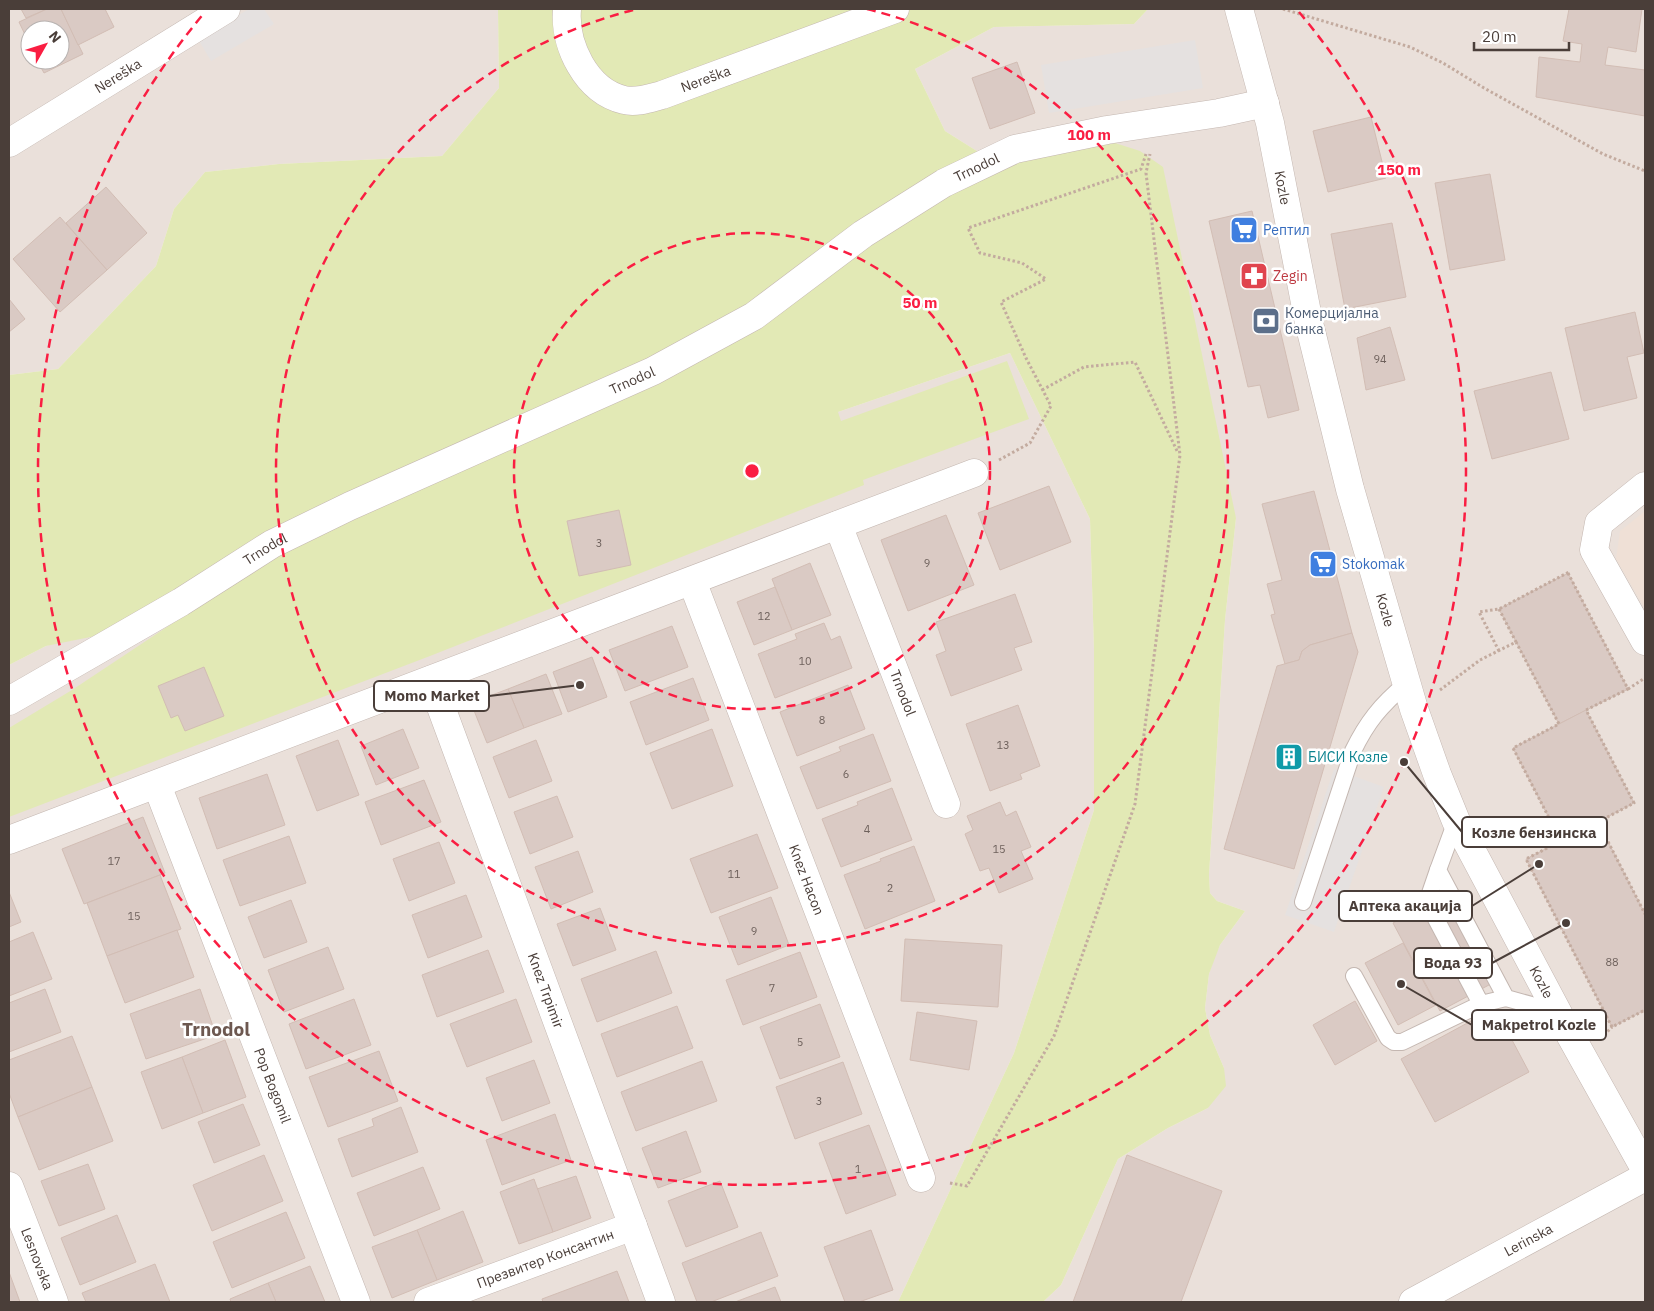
<svg xmlns="http://www.w3.org/2000/svg" width="1654" height="1311" font-family="'IBM Plex Sans',sans-serif">
	<rect width="100%" height="100%" fill="#f6efeb"/>
	<!-- residential -->
	<g fill="#eae0da" fill-rule="evenodd">
		<path d="M9 9H498L499 88 442 156 279 164 205 172 174 209 156 266 58 369 9 375ZM30 30H60V60H30Z"/>
		<polygon points="1148,9 1645,9 1645,1302 1043,1302 1061,1285 1118,1159 1168,1128 1208,1108 1224,1068 1210,1035 1205,1008 1209,974 1214,958 1220,945 1245,911 1217,901 1210,893 1209,875 1225,620 1236,518 988,158 945,131 915,69 994,27 1134,24"/>
		<polygon points="1010,353 1090,519 1094,650 1094,810 1014,1053 898,1302 9,1302 9,665 46,646 838,412"/>
	</g>
	<!-- education -->
	<polygon fill="#efe0d6" points="1645,511 1645,609 1616,559 1620,531"/>
	<!-- green -->
	<polygon fill="#e2e9b5" points="498,9 1148,9 1134,24 994,27 915,69 945,131 988,158 1115,143 1140,151 1163,167 1236,518 1225,620 1209,875 1210,893 1217,901 1245,911 1220,945 1209,974 1205,1008 1210,1035 1224,1068 1226,1086 1208,1108 1168,1128 1118,1159 1061,1285 1043,1302 898,1302 1014,1053 1094,810 1094,650 1090,519 1010,353 838,412 841,421 1007,361 1029,419 863,480 864,485 430,656 9,817 9,728 72,690 179,619 46,646 9,665 9,375 58,369 156,266 174,209 205,172 279,164 442,156 499,88"/>
	<!-- parking -->
	<g fill="#e5e1e0">
		<polygon points="249,9 264,9 274,24 211,61 198,39"/>
		<polygon points="1195,40 1203,88 1049,113 1041,65"/>
		<polygon points="1334,769 1384,787 1334,932 1285,915"/>
	</g>
	<!-- building -->
	<g fill="#dacac4" stroke="#d2bdb4">
		<polygon points="21,9 47,9 26,18"/>
		<polygon points="47,9 61,9 83,54 44,73 37,60 60,60 60,30 30,30 30,45 19,22"/>
		<polygon points="61,9 105,9 114,27 78,45"/>
		<polygon points="1569,9 1642,9 1636,52 1608,47 1605,65 1645,70 1645,116 1536,97 1539,57 1580,62 1582,44 1563,41"/>
		<polygon points="1017,62 1035,113 990,129 972,78"/>
		<polygon points="1371,117 1386,178 1328,192 1313,131"/>
		<polygon points="1490,174 1505,260 1450,270 1435,183"/>
		<polygon points="106,187 147,233 107,270 66,223"/>
		<polygon points="1252,211 1299,410 1268,418 1260,385 1248,387 1209,221"/>
		<polygon points="60,217 107,270 60,312 13,259"/>
		<polygon points="1392,223 1406,297 1345,309 1331,234"/>
		<polygon points="9,299 25,319 9,332"/>
		<polygon points="1635,312 1644,353 1627,357 1637,398 1584,411 1565,328"/>
		<polygon points="1390,327 1405,380 1366,390 1357,338"/>
		<polygon points="1551,372 1569,439 1492,459 1474,391"/>
		<polygon points="1049,486 1071,542 1000,570 978,513"/>
		<polygon points="1314,491 1352,633 1310,645 1302,651 1299,660 1285,664 1271,615 1275,614 1267,584 1282,580 1262,504"/>
		<polygon points="619,510 631,565 579,576 567,521"/>
		<polygon points="946,515 974,585 908,611 881,540"/>
		<polygon points="810,563 831,615 792,630 772,579"/>
		<polygon points="1568,573 1628,689 1559,724 1499,609"/>
		<polygon points="775,587 792,630 754,645 737,602"/>
		<polygon points="1015,594 1032,642 1014,648 1022,670 951,696 936,655 946,651 936,622"/>
		<polygon points="824,623 831,640 840,636 852,668 775,698 758,654 797,639 795,634"/>
		<polygon points="672,626 688,667 625,691 609,650"/>
		<polygon points="1352,633 1358,652 1294,869 1224,849 1277,666 1299,660 1302,651 1310,645"/>
		<polygon points="592,657 607,697 568,712 553,672"/>
		<polygon points="204,667 224,716 185,731 178,715 171,718 158,686"/>
		<polygon points="546,674 562,714 524,728 508,689"/>
		<polygon points="693,678 709,720 646,745 630,702"/>
		<polygon points="848,685 865,729 797,756 780,712"/>
		<polygon points="508,689 524,728 487,743 471,703"/>
		<polygon points="1018,705 1040,766 1020,774 1022,779 990,791 966,724"/>
		<polygon points="1586,710 1634,803 1561,841 1513,748"/>
		<polygon points="403,729 419,768 376,785 361,746"/>
		<polygon points="712,729 733,786 672,809 650,753"/>
		<polygon points="873,734 891,781 817,809 800,767 841,751 839,747"/>
		<polygon points="338,740 359,795 317,811 296,756"/>
		<polygon points="536,740 552,781 509,798 493,757"/>
		<polygon points="267,774 285,825 217,849 199,798"/>
		<polygon points="424,780 441,822 381,845 365,802"/>
		<polygon points="892,788 912,840 841,867 822,819 858,805 857,802"/>
		<polygon points="557,796 573,837 530,854 514,812"/>
		<polygon points="1000,802 1006,816 1016,811 1031,847 1021,851 1033,879 999,893 989,868 980,871 965,834 973,830 967,816"/>
		<polygon points="143,817 165,873 84,904 62,849"/>
		<polygon points="1598,822 1645,914 1645,1010 1612,1027 1526,859"/>
		<polygon points="757,834 778,888 711,913 690,859"/>
		<polygon points="289,836 306,883 240,906 223,860"/>
		<polygon points="439,842 455,883 409,901 393,859"/>
		<polygon points="914,846 935,901 865,929 844,875 881,861 880,859"/>
		<polygon points="578,851 593,892 551,909 535,867"/>
		<polygon points="160,875 181,929 107,956 87,903"/>
		<polygon points="1457,888 1504,977 1440,1011 1393,923"/>
		<polygon points="9,892 21,922 9,927"/>
		<polygon points="466,895 482,937 428,958 412,915"/>
		<polygon points="771,897 789,945 738,965 719,917"/>
		<polygon points="291,900 307,942 264,958 248,917"/>
		<polygon points="600,908 616,950 573,966 557,924"/>
		<polygon points="177,930 194,977 125,1003 107,956"/>
		<polygon points="33,932 52,979 9,996 9,942"/>
		<polygon points="905,939 1002,945 998,1007 901,1001"/>
		<polygon points="1403,943 1436,1005 1398,1025 1365,963"/>
		<polygon points="328,947 344,989 284,1012 268,970"/>
		<polygon points="488,950 504,992 437,1017 422,975"/>
		<polygon points="656,951 672,993 597,1022 581,979"/>
		<polygon points="800,952 817,997 743,1025 726,980"/>
		<polygon points="45,989 61,1032 9,1052 9,1003"/>
		<polygon points="200,989 216,1035 146,1059 130,1014"/>
		<polygon points="354,999 371,1045 306,1069 289,1024"/>
		<polygon points="516,999 532,1042 467,1067 450,1024"/>
		<polygon points="1355,1001 1377,1041 1335,1065 1313,1025"/>
		<polygon points="820,1004 840,1057 780,1079 760,1027"/>
		<polygon points="677,1006 693,1048 617,1077 601,1034"/>
		<polygon points="1495,1008 1529,1072 1435,1122 1401,1059"/>
		<polygon points="917,1012 977,1021 969,1070 910,1060"/>
		<polygon points="72,1036 92,1087 18,1117 9,1093 9,1060"/>
		<polygon points="225,1040 246,1097 203,1113 182,1057"/>
		<polygon points="379,1051 398,1101 328,1127 309,1077"/>
		<polygon points="182,1057 203,1113 162,1129 141,1072"/>
		<polygon points="534,1060 550,1103 502,1121 486,1078"/>
		<polygon points="702,1061 717,1101 636,1131 621,1092"/>
		<polygon points="843,1062 862,1114 795,1139 776,1087"/>
		<polygon points="92,1087 113,1141 39,1170 18,1117"/>
		<polygon points="243,1104 260,1145 214,1163 198,1122"/>
		<polygon points="401,1107 418,1152 352,1177 338,1139 374,1126 372,1119"/>
		<polygon points="555,1114 571,1160 502,1185 486,1140"/>
		<polygon points="869,1125 896,1195 846,1214 819,1143"/>
		<polygon points="686,1131 701,1172 658,1188 642,1148"/>
		<polygon points="264,1155 283,1201 212,1231 193,1185"/>
		<polygon points="1127,1155 1222,1191 1181,1302 1073,1302"/>
		<polygon points="88,1164 105,1209 59,1226 41,1181"/>
		<polygon points="423,1167 440,1209 374,1236 357,1193"/>
		<polygon points="576,1176 591,1218 553,1232 537,1189"/>
		<polygon points="534,1179 553,1232 519,1244 500,1192"/>
		<polygon points="720,1181 738,1227 686,1247 668,1201"/>
		<polygon points="463,1211 483,1262 437,1280 417,1230"/>
		<polygon points="286,1212 305,1258 232,1288 213,1242"/>
		<polygon points="117,1215 136,1262 80,1285 61,1238"/>
		<polygon points="417,1230 437,1280 392,1298 372,1247"/>
		<polygon points="871,1230 893,1290 859,1302 845,1302 824,1247"/>
		<polygon points="761,1232 778,1276 711,1302 697,1302 682,1263"/>
		<polygon points="155,1264 170,1302 86,1302 82,1293"/>
		<polygon points="310,1266 325,1302 276,1302 268,1283"/>
		<polygon points="617,1271 629,1302 543,1302 542,1299"/>
		<polygon points="9,1272 20,1302 9,1302"/>
		<polygon points="268,1283 276,1302 231,1302 230,1299"/>
		<polygon points="775,1287 781,1302 735,1302"/>
	</g>
	<g fill="none" stroke-linecap="round" stroke-linejoin="round">
		<defs>
			<g id="lane">
				<polyline points="1456,821 1438,870 1506,998 1546,1009 1559,1015"/>
				<polyline points="1438,870 1427,902 1481,1004 1506,998"/>
				<path d="M1303 902 1353 751C1367 722 1381 705 1406 684"/>
				<polyline points="1354,976 1388,1038 1394,1042 1402,1042 1481,1004"/>
			</g>
			<g id="street">
				<path id="s1" d="M567 9C564 45 586 91 624 100 637 103 650 98 662 95L895 9"/>
				<path id="s2" d="M1239 9 1270 123 1309 323 1350 489 1414 709 1437 774 1456 821 1559 1015 1645 1169"/>
				<path id="s3" d="M9 143 226 9"/>
				<polyline points="1645,486 1599,523 1594,550 1645,641"/>
				<path id="s4" d="M838 525 946 804"/>
				<path id="s5" d="M692 581 921 1178"/>
				<path id="s6" d="M431 680 661 1302"/>
				<path id="s7" d="M9 701 181 602 272 544 350 506 653 371 754 316 863 234 944 183 1015 149 1107 130 1219 113 1265 103"/>
				<path id="s8" d="M157 785 356 1302"/>
				<polyline points="9,840 974,473"/>
				<path id="s9" d="M9 1186 54 1302"/>
				<path id="s10" d="M428 1302 633 1226"/>
				<path id="s11" d="M1413 1302 1645 1177"/>
			</g>
		</defs>
		<!-- lane casing -->
		<use href="#lane" stroke="#c4b7b1" stroke-width="18"/>
		<!-- street casing -->
		<use href="#street" stroke="#c4b7b1" stroke-width="29"/>
		<!-- path -->
		<g stroke="#c3ab9f" stroke-width="3" stroke-dasharray="2.5 2.5" stroke-linecap="butt">
			<polyline points="1283,9 1410,47 1443,63 1484,88 1603,154 1645,171"/>
			<polyline points="1042,390 1084,367 1135,362 1178,453"/>
			<polyline points="999,460 1030,443 1051,406 1026,358 1001,302 1046,279 1022,263 980,253 968,228 1141,169 1146,154"/>
			<polyline points="1568,573 1628,689 1586,710 1634,803 1598,822 1645,914"/>
			<polyline points="1499,609 1516,642"/>
			<polyline points="1499,651 1479,612 1499,609 1569,572"/>
			<polyline points="1628,689 1645,678"/>
			<polyline points="1440,690 1480,660 1516,642 1559,724 1513,748 1561,841 1526,859 1612,1027 1645,1010"/>
			<polyline points="1604,1035 1612,1027"/>
			<polyline points="950,1183 967,1186 1054,1036 1135,804 1180,455 1146,173 1150,154"/>
		</g>
		<!-- lane -->
		<use href="#lane" stroke="#fff" stroke-width="16"/>
		<!-- street -->
		<use href="#street" stroke="#fff" stroke-width="28"/>
	</g>
	<!-- distance rings -->
	<g fill="none" stroke="#fa1e42" stroke-width="2.5" stroke-dasharray="9 6">
		<circle cx="752" cy="471" r="238"/>
		<path d="M867 9A476 476 0 1 1 637 9"/>
		<path d="M1299 12A714 714 0 1 1 205 12"/>
	</g>
	<!-- icons -->
	<defs>
		<symbol id="supermarket-square" viewBox="-11 -11 22 22"><rect x="-9" y="-9" width="18" height="18" rx="4" fill="#3f7fe0" stroke="#fff"/><path d="M-6-5.5h2.5l.6 2H6L4.5 2H-2.5L-4.4-4H-6ZM-1.5 3.2a1.3 1.3 0 1 0 .1 0ZM3 3.2a1.3 1.3 0 1 0 .1 0Z" fill="#fff"/></symbol>
		<symbol id="pharmacy-square" viewBox="-11 -11 22 22"><rect x="-9" y="-9" width="18" height="18" rx="4" fill="#e0444e" stroke="#fff"/><path d="M-2-6h4v4h4v4h-4v4h-4v-4h-4v-4h4Z" fill="#fff"/></symbol>
		<symbol id="bank-square" viewBox="-11 -11 22 22"><rect x="-9" y="-9" width="18" height="18" rx="4" fill="#5c6f8a" stroke="#fff"/><path d="M-6-4H6V4H-6ZM0-2.3a2.3 2.3 0 1 0 0 4.6a2.3 2.3 0 1 0 0-4.6Z" fill="#fff"/></symbol>
		<symbol id="building-square" viewBox="-11 -11 22 22"><rect x="-9" y="-9" width="18" height="18" rx="4" fill="#0f9aa8" stroke="#fff"/><path d="M-4-6H4V6H1V3H-1V6H-4ZM-2.5-4.3h1.7v1.8h-1.7ZM.8-4.3h1.7v1.8H.8ZM-2.5-1h1.7V.8h-1.7ZM.8-1h1.7V.8H.8Z" fill="#fff"/></symbol>
	</defs>
	<g fill-rule="evenodd">
		<use href="#supermarket-square" x="1228" y="214" width="32" height="32"/>
		<use href="#pharmacy-square" x="1238" y="260" width="32" height="32"/>
		<use href="#bank-square" x="1250" y="305" width="32" height="32"/>
		<use href="#supermarket-square" x="1307" y="548" width="32" height="32"/>
		<use href="#building-square" x="1273" y="741" width="32" height="32"/>
	</g>
	<g text-anchor="middle" dominant-baseline="central" stroke-width="5" stroke-linejoin="round" paint-order="stroke">
		<!-- number labels -->
		<g font-size="11" fill="#6e615c">
			<text x="1380" y="359">94</text>
			<text x="599" y="543">3</text>
			<text x="927" y="563">9</text>
			<text x="764" y="616">12</text>
			<text x="805" y="661">10</text>
			<text x="822" y="720">8</text>
			<text x="1003" y="745">13</text>
			<text x="846" y="774">6</text>
			<text x="867" y="829">4</text>
			<text x="999" y="849">15</text>
			<text x="114" y="861">17</text>
			<text x="734" y="874">11</text>
			<text x="890" y="888">2</text>
			<text x="134" y="916">15</text>
			<text x="754" y="931">9</text>
			<text x="1612" y="962">88</text>
			<text x="772" y="988">7</text>
			<text x="800" y="1042">5</text>
			<text x="819" y="1101">3</text>
			<text x="858" y="1169">1</text>
		</g>
		<!-- street labels -->
		<g font-size="14" fill="#4a3e39" stroke="#fff">
			<text stroke="none"><textPath href="#s3" startOffset="128">Nereška</textPath></text>
			<text stroke="none"><textPath href="#s1" startOffset="201">Nereška</textPath></text>
			<text stroke="none"><textPath href="#s7" startOffset="1108">Trnodol</textPath></text>
			<text stroke="none"><textPath href="#s2" startOffset="184">Kozle</textPath></text>
			<text stroke="none"><textPath href="#s7" startOffset="702">Trnodol</textPath></text>
			<text stroke="none"><textPath href="#s7" startOffset="298">Trnodol</textPath></text>
			<text stroke="none"><textPath href="#s2" startOffset="619">Kozle</textPath></text>
			<text stroke="none"><textPath href="#s4" startOffset="180">Trnodol</textPath></text>
			<text stroke="none"><textPath href="#s5" startOffset="320">Knez Hacon</textPath></text>
			<text stroke="none"><textPath href="#s2" startOffset="1024">Kozle</textPath></text>
			<text stroke="none"><textPath href="#s6" startOffset="331">Knez Trpimir</textPath></text>
			<text stroke="none"><textPath href="#s8" startOffset="322">Pop Bogomil</textPath></text>
			<text stroke="none"><textPath href="#s11" startOffset="131">Lerinska</textPath></text>
			<text stroke="none"><textPath href="#s9" startOffset="78">Lesnovska</textPath></text>
			<text stroke="none"><textPath href="#s10" startOffset="125">Презвитер Консантин</textPath></text>
		</g>
		<!-- shop labels -->
		<g font-size="14" fill="#366cbe" stroke="#fff" text-anchor="start">
			<text x="1263" y="230">Рептил</text>
			<text x="1342" y="564">Stokomak</text>
		</g>
		<!-- health labels -->
		<g font-size="14" fill="#be3a42" stroke="#fff" text-anchor="start">
			<text x="1273" y="276">Zegin</text>
		</g>
		<!-- service labels -->
		<g font-size="14" fill="#4e5e75" stroke="#fff" text-anchor="start">
			<text x="1285" y="313">Комерцијална<tspan x="1285" dy="16">банка</tspan></text>
		</g>
		<!-- culture labels -->
		<g font-size="14" fill="#0d838f" stroke="#fff" text-anchor="start">
			<text x="1308" y="757">БИСИ Козле</text>
		</g>
		<!-- district labels -->
		<g font-size="19" font-weight="bold" fill="#6d5850" stroke="#fff">
			<text x="216" y="1029">Trnodol</text>
		</g>
	</g>
	<circle cx="752" cy="471" r="8" fill="#fa1e42" stroke="#fff" stroke-width="2.5"/>
	<g font-size="15" text-anchor="middle" font-weight="bold" fill="#fa1e42" stroke="#fff" stroke-width="5" stroke-linejoin="round" paint-order="stroke">
		<text x="1089" y="140">100 m</text>
		<text x="1399" y="175">150 m</text>
		<text x="920" y="308">50 m</text>
	</g>
	<!-- callouts -->
	<path fill="none" stroke="#4a3e39" stroke-width="2" d="M580 685L489 696M1404 762L1462 832M1539 864L1472 906M1566 923L1492 963M1401 984L1472 1025"/>
	<g fill="#4a3e39" stroke="#fff" stroke-width="2">
		<circle cx="580" cy="685" r="5"/>
		<circle cx="1404" cy="762" r="5"/>
		<circle cx="1539" cy="864" r="5"/>
		<circle cx="1566" cy="923" r="5"/>
		<circle cx="1401" cy="984" r="5"/>
	</g>
	<g fill="#fff" stroke="#4a3e39" stroke-width="2">
		<rect x="374" y="681" width="115" height="30" rx="5"/>
		<rect x="1462" y="817" width="145" height="30" rx="5"/>
		<rect x="1339" y="891" width="133" height="30" rx="5"/>
		<rect x="1414" y="948" width="78" height="30" rx="5"/>
		<rect x="1472" y="1010" width="134" height="30" rx="5"/>
	</g>
	<g font-size="15" text-anchor="middle" font-weight="bold" fill="#4a3e39">
		<text x="432" y="701">Momo Market</text>
		<text x="1534" y="838">Козле бензинска</text>
		<text x="1405" y="911">Аптека акација</text>
		<text x="1453" y="968">Вода 93</text>
		<text x="1539" y="1030">Makpetrol Kozle</text>
	</g>
	<!-- border -->
	<rect width="1654" height="1311" fill="none" stroke="#4a3e39" stroke-width="20"/>
	<!-- north arrow -->
	<g transform="translate(45 45) rotate(51)"><circle r="24" fill="#ffffff" stroke="#b7b2b0"/>
	<path d="M0-4L9 19L0 12L-9 19Z" fill="#fa1e42"/>
	<text y="-8" font-size="14" font-weight="bold" text-anchor="middle" fill="#4a3e39">N</text>
	</g>
	<!-- scale -->
	<path d="M1474 42v8h95v-8" fill="none" stroke="#4a3e39" stroke-width="2.5"/>
	<text x="1482" y="42" font-size="15" fill="#4a3e39" stroke="#ffffff" stroke-width="4" paint-order="stroke">20 m</text>
</svg>
